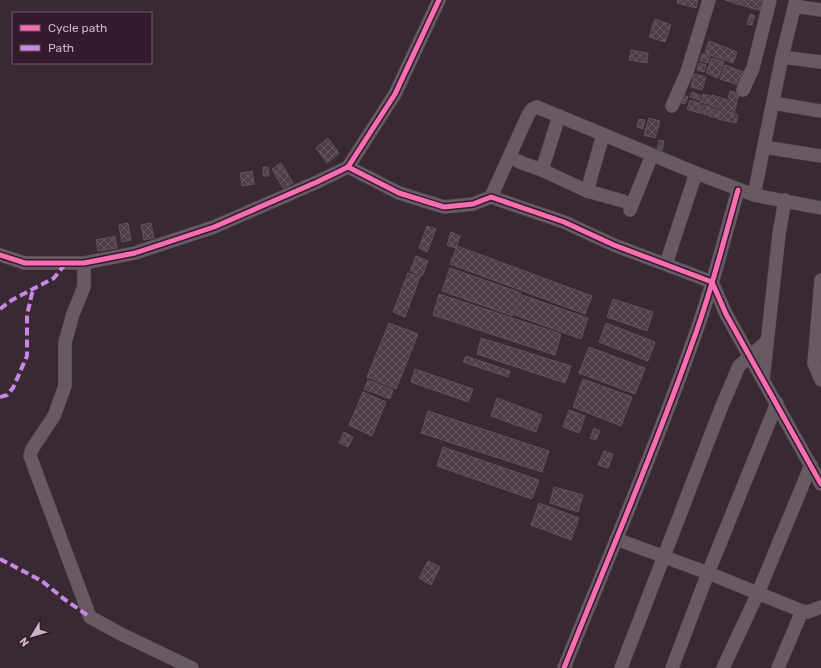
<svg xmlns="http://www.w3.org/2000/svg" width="821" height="668" font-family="Rubik,sans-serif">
	<defs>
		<pattern id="building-cross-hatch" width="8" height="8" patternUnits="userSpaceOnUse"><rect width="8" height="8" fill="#4d3e48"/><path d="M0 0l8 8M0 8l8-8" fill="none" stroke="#655861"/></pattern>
	</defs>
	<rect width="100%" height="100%" fill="#392934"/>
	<!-- building -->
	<g fill="url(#building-cross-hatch)" stroke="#61515c">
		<polygon points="678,0 698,0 696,8 677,3"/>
		<polygon points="725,0 741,0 740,5"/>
		<polygon points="743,0 765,0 762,11 741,5"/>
		<polygon points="750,14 755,16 752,25 747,24"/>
		<polygon points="655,19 671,25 665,42 649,37"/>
		<polygon points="709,41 737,52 733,63 705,53"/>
		<polygon points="631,50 648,53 647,63 629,60"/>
		<polygon points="702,54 710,56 708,63 700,61"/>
		<polygon points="712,58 724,62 718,78 706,73"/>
		<polygon points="699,63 706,65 704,72 697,70"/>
		<polygon points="725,65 746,73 742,86 720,79"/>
		<polygon points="694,74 706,77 702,90 691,87"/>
		<polygon points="730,91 739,94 734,114 709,105 712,95 728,100"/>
		<polygon points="692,92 700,95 699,100 690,97"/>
		<polygon points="679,93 688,97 685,104 676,101"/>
		<polygon points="703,94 710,96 708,104 700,102"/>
		<polygon points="690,100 701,104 699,113 687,109"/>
		<polygon points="703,105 710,107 708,115 700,113"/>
		<polygon points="711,108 720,111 717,118 709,116"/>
		<polygon points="720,111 738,115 736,123 718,119"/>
		<polygon points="649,118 660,121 655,138 644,135"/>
		<polygon points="639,119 645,120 643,129 637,127"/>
		<polygon points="328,138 339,153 327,163 316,148"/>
		<polygon points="659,140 664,141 662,151 657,150"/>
		<polygon points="281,163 293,183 283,188 272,169"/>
		<polygon points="263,167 268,167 269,176 263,176"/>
		<polygon points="252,171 254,184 242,186 240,173"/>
		<polygon points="128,223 131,240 122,242 119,225"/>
		<polygon points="151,223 154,238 144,240 141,225"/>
		<polygon points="427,226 436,229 427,252 419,248"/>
		<polygon points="451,232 460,236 456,248 447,245"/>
		<polygon points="115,236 117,248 98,251 96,240"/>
		<polygon points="457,246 592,296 585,314 450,264"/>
		<polygon points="416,256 428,261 422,276 410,271"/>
		<polygon points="450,268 521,293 513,316 442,291"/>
		<polygon points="408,273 420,277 405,317 393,312"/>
		<polygon points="439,294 561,334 555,355 433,315"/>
		<polygon points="522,295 588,318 581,339 515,315"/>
		<polygon points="613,299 653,312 647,331 607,317"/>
		<polygon points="389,323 418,334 396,389 367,377"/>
		<polygon points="606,323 655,342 648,361 599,342"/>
		<polygon points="481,338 571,366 565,383 477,354"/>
		<polygon points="589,347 645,368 635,394 579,373"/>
		<polygon points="466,356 510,371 508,377 463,362"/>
		<polygon points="415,369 473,389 468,402 411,382"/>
		<polygon points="583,379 632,397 621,426 573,407"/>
		<polygon points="368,380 393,390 390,399 364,389"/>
		<polygon points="363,392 386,402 372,436 349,425"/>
		<polygon points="497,398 542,415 536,432 491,416"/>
		<polygon points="569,410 585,416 579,433 563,427"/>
		<polygon points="428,411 549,451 542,472 421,433"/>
		<polygon points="594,428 600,431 596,440 590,438"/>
		<polygon points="344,432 353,437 348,447 339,443"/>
		<polygon points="443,447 539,480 532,499 437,466"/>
		<polygon points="604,451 613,454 608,468 598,465"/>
		<polygon points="554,487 583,495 578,512 550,503"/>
		<polygon points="539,503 579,518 571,540 531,525"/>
		<polygon points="428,561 440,567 431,585 419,578"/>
	</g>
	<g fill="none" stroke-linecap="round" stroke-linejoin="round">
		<defs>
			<g id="minor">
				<polyline points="795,6 821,10"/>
				<polyline points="782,57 821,62"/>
				<polyline points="743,90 753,68 770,0"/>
				<polyline points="773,103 821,111"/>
				<polyline points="672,106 687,72 709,0"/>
				<polyline points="764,147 821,156"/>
				<polyline points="509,157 522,163 542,170 587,191 623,201"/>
				<polyline points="348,167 399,193 444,207 473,204 491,197 564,222 614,245 712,282 726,314 821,484"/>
				<polyline points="542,170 559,116"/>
				<polyline points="587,191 603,135"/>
				<polyline points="754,195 782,57 796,0"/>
				<polyline points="491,197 528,115 532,109 537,107 696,173 754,195 821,208"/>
				<polyline points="630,210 652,155"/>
				<polyline points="0,255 25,263 84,263 135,253 214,227 317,182 348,167 395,94 439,0"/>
				<polyline points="84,263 84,287 73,314 65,342 65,386 54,416 32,449 30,456 90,617 121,634 192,668"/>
				<polyline points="666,264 696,173"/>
				<polyline points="821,280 814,363 821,380"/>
				<polyline points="763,380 779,234 785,200"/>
				<polyline points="616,539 708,573 802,611 808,612 821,607"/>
				<path d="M564 668C606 563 651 459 689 352 709 299 723 244 738 190"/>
				<polyline points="621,668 721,408 739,366 767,341"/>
				<polyline points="672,668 708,573 777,403"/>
				<polyline points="723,668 758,593 811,465"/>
				<polyline points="778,668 802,611"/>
			</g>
		</defs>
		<!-- minor casing -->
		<use href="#minor" stroke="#534750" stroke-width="14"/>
		<!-- minor -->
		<use href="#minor" stroke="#675a62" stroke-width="13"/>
		<!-- quiet -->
		<g stroke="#c787e3" stroke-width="4" stroke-dasharray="8 4" stroke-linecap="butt">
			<polyline points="0,309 12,300 54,278 66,263"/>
			<polyline points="0,397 7,395 13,388 27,356 27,315 33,289"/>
			<polyline points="0,559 42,581 64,599 90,617"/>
		</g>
		<defs>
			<g id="cycleway">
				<polyline points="348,167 399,193 444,207 473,204 491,197 564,222 614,245 712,282 726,314 821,484"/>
				<polyline points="0,255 25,263 84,263 135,253 214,227 317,182 348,167 395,94 439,0"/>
				<path d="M564 668C606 563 651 459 689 352 709 299 723 244 738 190"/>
			</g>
		</defs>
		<!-- cycleway casing -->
		<use href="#cycleway" stroke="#351c2d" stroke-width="8"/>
		<!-- cycleway -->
		<use href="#cycleway" stroke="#f96db3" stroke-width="5"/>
	</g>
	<!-- legend -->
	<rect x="12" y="12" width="140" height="52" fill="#351c2d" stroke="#715869"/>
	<rect x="20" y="25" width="20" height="6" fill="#f96db3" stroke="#715869"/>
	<text x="48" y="32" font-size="12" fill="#cbb3c3">Cycle path</text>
	<rect x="20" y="45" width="20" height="6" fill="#c787e3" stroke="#715869"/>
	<text x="48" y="52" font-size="12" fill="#cbb3c3">Path</text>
	<!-- north arrow -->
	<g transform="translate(32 636) rotate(232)" stroke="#351c2d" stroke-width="3" paint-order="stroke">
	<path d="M0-3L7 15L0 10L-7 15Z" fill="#cbb3c3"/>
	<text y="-6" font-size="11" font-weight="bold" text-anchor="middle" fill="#cbb3c3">N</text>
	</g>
</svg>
